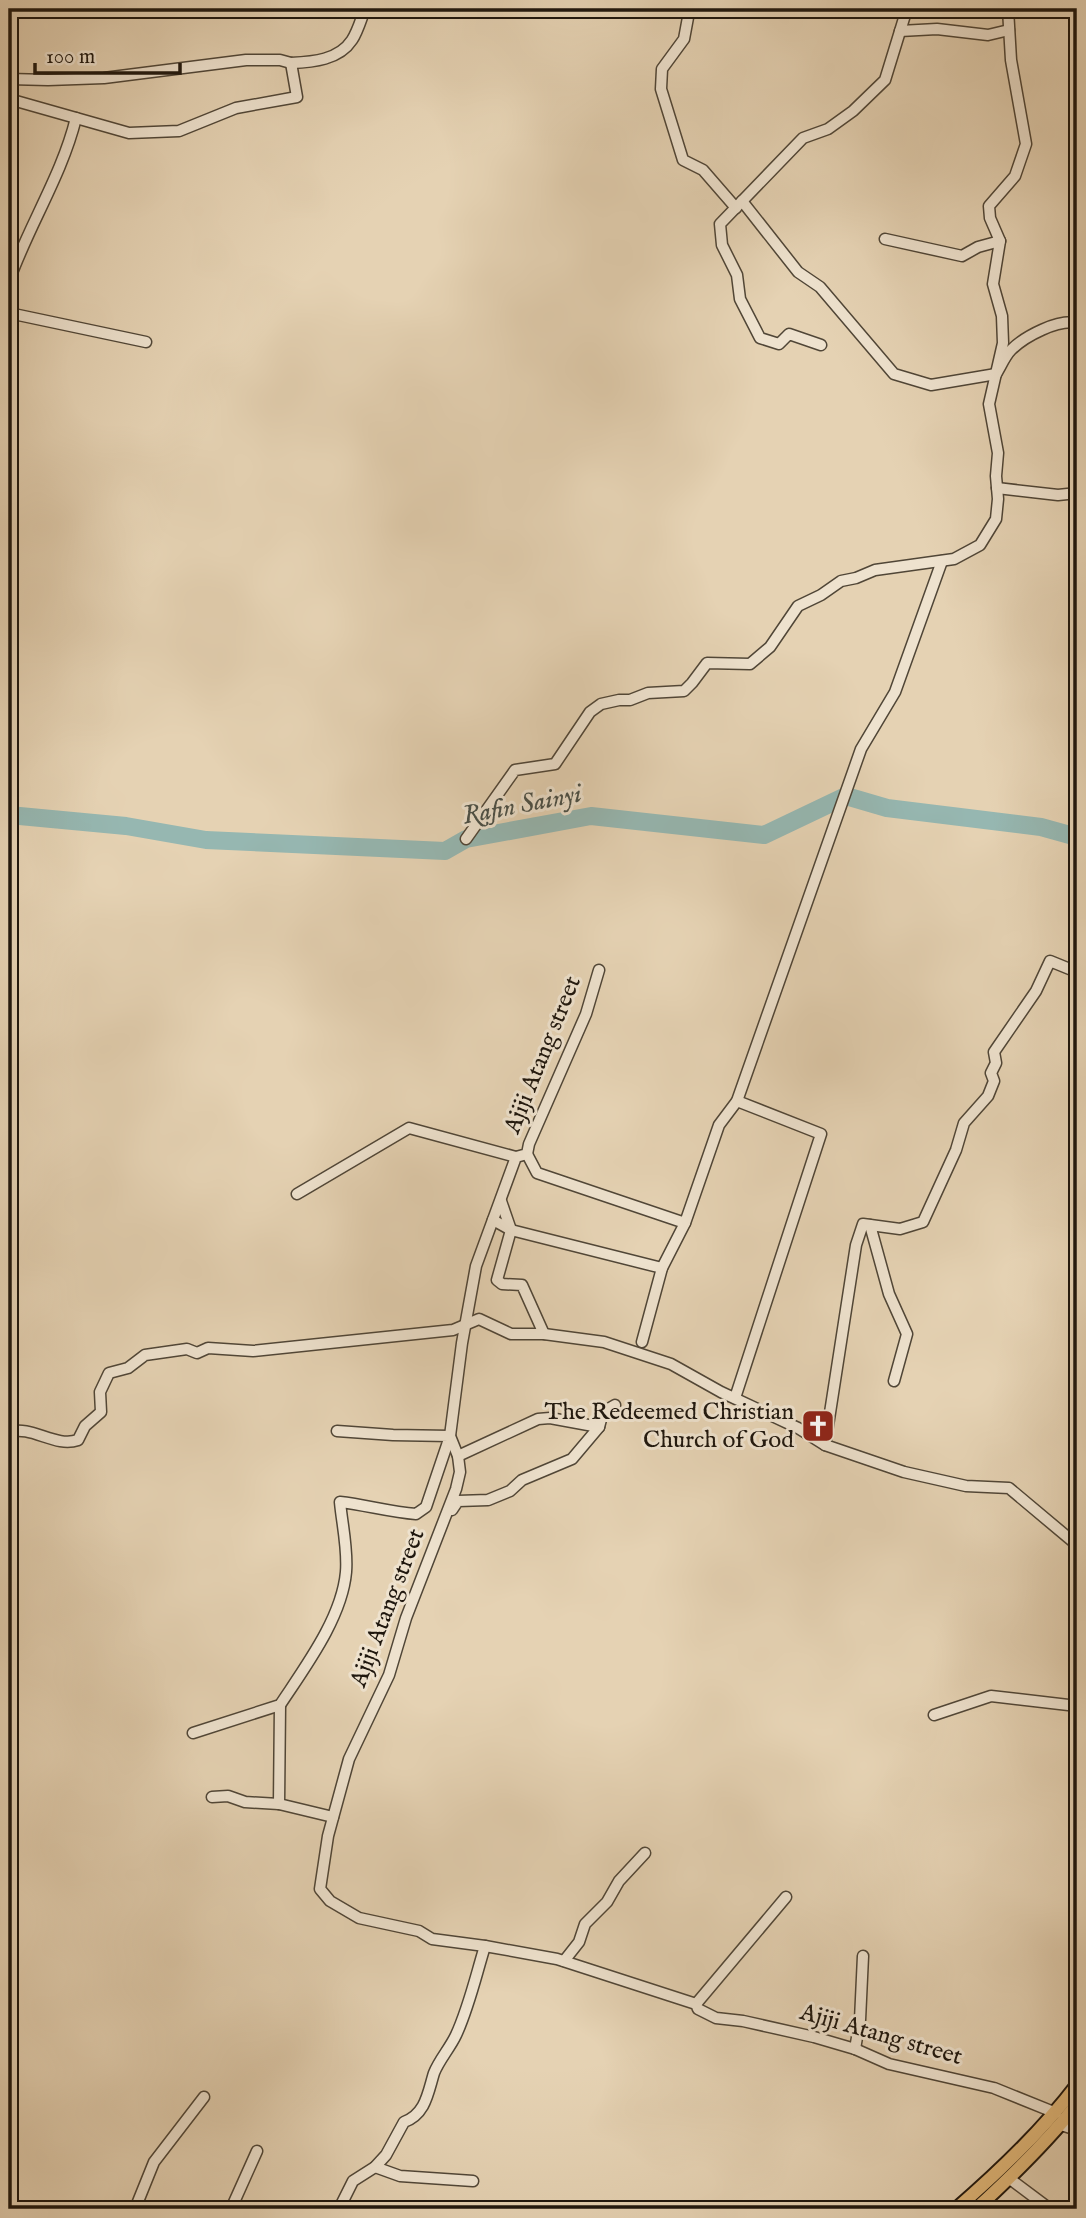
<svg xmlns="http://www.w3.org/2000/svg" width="1086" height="2218" font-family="'IM FELL English',serif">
	<rect width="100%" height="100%" fill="#e5d2b3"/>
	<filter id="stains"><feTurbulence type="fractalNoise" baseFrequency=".00286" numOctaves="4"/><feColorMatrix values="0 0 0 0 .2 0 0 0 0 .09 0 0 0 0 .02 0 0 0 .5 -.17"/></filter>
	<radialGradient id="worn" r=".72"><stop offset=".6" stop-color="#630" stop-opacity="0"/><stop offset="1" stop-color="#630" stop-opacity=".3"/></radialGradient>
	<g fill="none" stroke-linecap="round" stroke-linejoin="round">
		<!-- river -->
		<polyline stroke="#96b7b1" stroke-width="18" points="9,815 126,826 206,840 445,851 466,839 591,816 764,835 846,796 887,808 1041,827 1077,837"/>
		<defs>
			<g id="minor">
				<polyline points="687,9 689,12 684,39 662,69 661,89 683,160 703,170 736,208"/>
				<polyline points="900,31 937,29 988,35 1009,30"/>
				<polyline points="9,79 48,80 104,78 246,60 280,60 291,63"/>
				<path d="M9 99 129 133 179 131 236 108 297 97 291 63C313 62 339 60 352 40 358 31 361 19 365 9"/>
				<path d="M742 201 798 272 820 287 894 374 931 385 996 374C1001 366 1005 356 1011 350 1025 336 1058 319 1077 323"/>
				<polyline points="885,239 962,256 978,247 1000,241"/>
				<path d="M9 281C29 225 62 175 76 118"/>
				<polyline points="9,313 146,342"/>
				<polyline points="821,345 789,334 779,344 760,338 740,299 737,275 722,245 720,224 803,138 828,129 853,111 885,80 905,15 909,9"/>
				<polyline points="997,488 1058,495 1077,493"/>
				<polyline points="466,839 515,770 555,764 590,712 601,704 619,700 630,700 648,693 684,691 692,683 707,663 750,664 770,647 798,606 821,595 841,581 856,578 875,570 954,559 980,545 996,519 998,499 996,476 998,453 989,404 1003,343 1002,316 993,284 1000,241 990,218 989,206 1015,176 1026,144 1011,60 1008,9"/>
				<polyline points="599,970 586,1014 529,1144 527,1154 516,1157 476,1266 462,1343 450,1436 458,1456 460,1472 456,1489 406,1618 389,1675 349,1759 328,1836 320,1889 330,1901 359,1918 419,1931 432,1939 485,1946 557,1959 696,2004 698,2009 716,2018 743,2021 814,2037 855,2049 889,2064 994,2088 1056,2113"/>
				<polyline points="527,1154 537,1173 685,1223"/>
				<polyline points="297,1194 409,1128 516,1157"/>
				<polyline points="501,1201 511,1230 497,1280 502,1284 522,1285 544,1334"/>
				<polyline points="493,1220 511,1230 662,1268"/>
				<polyline points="870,1225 889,1294 907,1334 894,1381"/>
				<polyline points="642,1342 662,1268 685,1223 719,1125 737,1101 861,749 895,692 942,561"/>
				<polyline points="735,1398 821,1134 737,1101"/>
				<path d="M9 1432C32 1425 55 1448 78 1440L85 1426 101 1412 100 1392 109 1373 128 1368 145 1355 187 1349 197 1353 208 1348 253 1351 453 1330 479 1319 511 1334H544L604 1342 671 1364 721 1392 798 1428 825 1445 904 1472 966 1486 1009 1488 1077 1545"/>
				<polyline points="825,1445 856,1245 863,1224 900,1229 923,1222 956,1150 964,1123 988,1096 994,1081 991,1073 996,1063 994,1052 1036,991 1050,961 1077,972"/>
				<polyline points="458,1456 538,1419 550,1418 599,1427"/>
				<polyline points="452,1510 458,1501 488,1500 510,1491 522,1480 572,1459 599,1427 603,1412 615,1405"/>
				<polyline points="280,1705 279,1804 333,1817"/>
				<polyline points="934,1715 991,1696 1077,1706"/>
				<path d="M193 1733 280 1705C305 1667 342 1618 346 1572 348 1549 342 1524 340 1502 366 1505 390 1512 416 1514L426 1507 450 1436 393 1435 337 1431"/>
				<polyline points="212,1797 228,1796 245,1802 279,1804"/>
				<polyline points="564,1961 579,1942 585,1924 607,1902 619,1881 645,1853"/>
				<polyline points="696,2004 786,1897"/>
				<polyline points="855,2049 860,2020 863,1956"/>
				<polyline points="1061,2125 1077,2130"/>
				<polyline points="375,2167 400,2176 473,2181"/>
				<polyline points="1010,2179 1050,2209"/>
				<polyline points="135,2209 154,2162 204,2097"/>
				<polyline points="231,2209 257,2151"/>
				<path d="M339 2209 353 2181 375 2167 386 2155 404 2122C426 2114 428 2092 434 2073 439 2060 450 2048 456 2035 469 2007 476 1975 485 1946"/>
			</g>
			<g id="major">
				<path d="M956 2209C1000 2171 1042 2131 1077 2085"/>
				<path d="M976 2209C1012 2176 1047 2142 1077 2104"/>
			</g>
		</defs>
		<!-- minor casing -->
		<use href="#minor" stroke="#504637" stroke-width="13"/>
		<!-- major casing -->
		<use href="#major" stroke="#1f170e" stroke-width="16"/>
		<!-- minor -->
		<use href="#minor" stroke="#eee2ce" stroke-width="10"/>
		<!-- major -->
		<use href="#major" stroke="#e2b97a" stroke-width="12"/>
	</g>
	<!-- icons -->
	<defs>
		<symbol id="church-square" viewBox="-11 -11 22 22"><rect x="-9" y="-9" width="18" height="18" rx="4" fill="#8f2418" stroke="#eee2ce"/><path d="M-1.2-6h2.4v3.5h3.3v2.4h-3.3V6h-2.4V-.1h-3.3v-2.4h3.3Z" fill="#fff"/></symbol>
	</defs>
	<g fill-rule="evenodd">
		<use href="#church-square" x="799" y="1407" width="38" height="38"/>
	</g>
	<g text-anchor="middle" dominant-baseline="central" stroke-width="6" stroke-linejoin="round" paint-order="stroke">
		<!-- street labels -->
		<g font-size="24" fill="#1f170e" stroke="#eee2ce">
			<text transform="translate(543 1055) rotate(-68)">Ajiji Atang street</text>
			<text transform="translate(388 1608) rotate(-69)">Ajiji Atang street</text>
			<text transform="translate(881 2035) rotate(16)">Ajiji Atang street</text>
		</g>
		<!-- poi labels -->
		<g font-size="24" fill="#1f170e" stroke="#eee2ce" text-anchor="end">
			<text x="794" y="1412">The Redeemed Christian<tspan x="794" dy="28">Church of God</tspan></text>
		</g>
		<!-- water labels -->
		<g font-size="26" font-style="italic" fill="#494f47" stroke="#eee2ce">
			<text transform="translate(522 805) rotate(-11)">Rafin Sainyi</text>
		</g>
	</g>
	<!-- margin -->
	<rect width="1086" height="2218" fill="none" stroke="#e5d2b3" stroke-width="35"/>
	<rect x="10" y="10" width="1065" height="2197" fill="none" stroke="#1f170e" stroke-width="3.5"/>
	<rect x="18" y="18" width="1051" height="2183" fill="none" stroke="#1f170e" stroke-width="2"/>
	<!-- scale -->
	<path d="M35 63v10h145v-10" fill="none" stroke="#1f170e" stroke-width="3.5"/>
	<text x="46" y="63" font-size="21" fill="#1f170e" stroke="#eee2ce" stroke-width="5" paint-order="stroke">100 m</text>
	<rect width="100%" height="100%" filter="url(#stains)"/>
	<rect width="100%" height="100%" fill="url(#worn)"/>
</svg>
